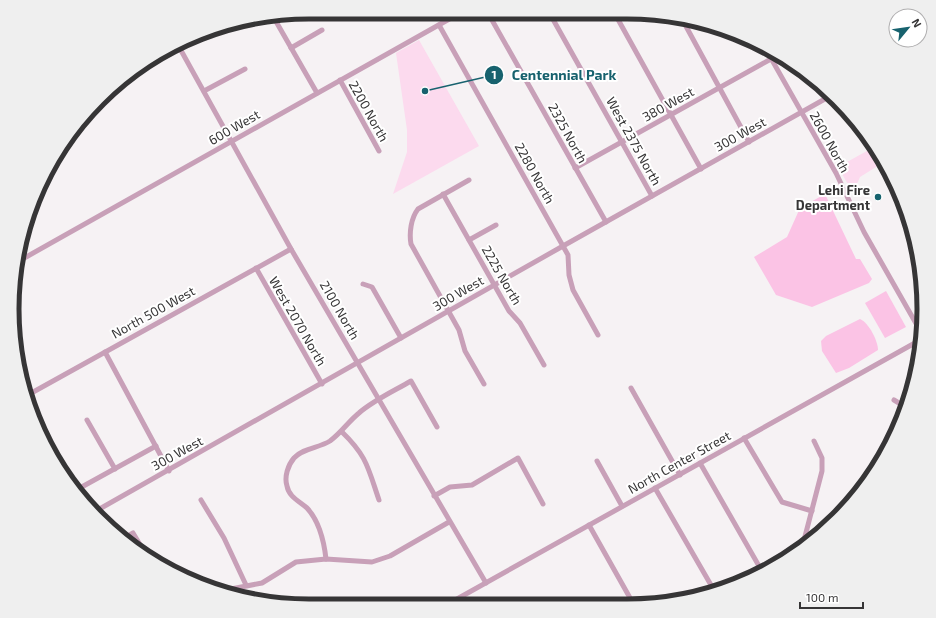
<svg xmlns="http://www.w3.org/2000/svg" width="936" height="618" font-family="'Exo 2',sans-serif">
	<rect width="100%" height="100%" fill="#f6f2f4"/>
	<!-- green -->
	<g fill="#fcdaee">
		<polygon points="419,40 479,146 393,194 407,152 407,130 396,53"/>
		<polygon points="874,147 884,162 860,177 853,193 838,167"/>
	</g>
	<!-- water -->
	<g fill="#fbc3e5">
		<polygon points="825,194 856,259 860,259 872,279 869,283 812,307 776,295 754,257 787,237 800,208"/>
		<polygon points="886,291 906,327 885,338 865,303"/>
		<path d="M860 319C869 323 878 341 878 350L849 368 836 373 822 351 821 341 826 336Z"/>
	</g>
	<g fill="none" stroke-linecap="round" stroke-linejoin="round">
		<!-- minor -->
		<g stroke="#c8a0b8" stroke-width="5">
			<polyline points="488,13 606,222"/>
			<polyline points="550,14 652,196"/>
			<polyline points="615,14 701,169"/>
			<polyline points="274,18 317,93"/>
			<polyline points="682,19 749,142"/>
			<polyline points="439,25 568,255 569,275 573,290 598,335"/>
			<polyline points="178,45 291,249 486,583"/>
			<polyline points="764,46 836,173 864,232 922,334"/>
			<polyline points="291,48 322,30"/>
			<polyline points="340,80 379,151"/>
			<polyline points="204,91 245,69"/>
			<polyline points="575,168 771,59"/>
			<path d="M469 180 418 209C411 218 409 233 411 244L459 330 465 351 484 384"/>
			<polyline points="443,194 509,311 520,323 544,365"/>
			<polyline points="469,240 496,225"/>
			<polyline points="19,261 460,13"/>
			<polyline points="256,268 322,384"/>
			<polyline points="363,284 372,287 401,338"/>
			<polyline points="105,352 169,471"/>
			<polyline points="631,388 680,475"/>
			<polyline points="26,396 291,249"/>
			<polyline points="894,400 907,408"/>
			<polyline points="87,420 115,469"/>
			<path d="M342 432C367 456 368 468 379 500"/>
			<polyline points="744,438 782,502 812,511"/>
			<polyline points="45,442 58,465"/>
			<polyline points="597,461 622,506"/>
			<polyline points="700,463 763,573"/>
			<polyline points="655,488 715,592"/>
			<polyline points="78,489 156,446"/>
			<polyline points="434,496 450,487 472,485 518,458 543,504"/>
			<polyline points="201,500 224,538 246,585"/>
			<polyline points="96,511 563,246 832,95"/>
			<polyline points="589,525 634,605"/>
			<polyline points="123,539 133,533 145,553"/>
			<polyline points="802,548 822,471 822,458 814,441"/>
			<path d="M326 559C324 541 320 522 307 508 299 501 289 497 287 486 284 477 288 465 294 458 303 448 319 448 330 441 341 433 348 422 359 413 374 400 394 391 411 381L437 427"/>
			<polyline points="226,590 262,583 296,562 326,559 372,562 390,556 449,522"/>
			<polyline points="448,604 922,339"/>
		</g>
	</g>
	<!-- markers -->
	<circle fill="#17626e" stroke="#fff" stroke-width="1.5" cx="878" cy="197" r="4"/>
	<g text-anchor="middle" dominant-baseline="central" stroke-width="4" stroke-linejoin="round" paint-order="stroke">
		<!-- street labels -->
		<g font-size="13" fill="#363536" stroke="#fff">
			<text transform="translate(668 104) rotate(-29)">380 West</text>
			<text transform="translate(369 111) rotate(61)">2200 North</text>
			<text transform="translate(234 127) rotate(-30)">600 West</text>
			<text transform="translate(568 133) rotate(61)">2325 North</text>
			<text transform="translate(740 134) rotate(-29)">300 West</text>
			<text transform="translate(634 141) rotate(61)">West 2375 North</text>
			<text transform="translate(830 142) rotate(61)">2600 North</text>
			<text transform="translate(535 173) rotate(61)">2280 North</text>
			<text transform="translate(502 275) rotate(60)">2225 North</text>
			<text transform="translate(458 293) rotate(-30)">300 West</text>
			<text transform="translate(340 310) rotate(60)">2100 North</text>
			<text transform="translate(153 312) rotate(-29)">North 500 West</text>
			<text transform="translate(298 321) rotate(60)">West 2070 North</text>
			<text transform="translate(177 453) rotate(-29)">300 West</text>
			<text transform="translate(679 462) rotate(-29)">North Center Street</text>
		</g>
		<!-- poi labels -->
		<g font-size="13" font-weight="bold" fill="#363536" stroke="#fff" text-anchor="end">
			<text x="870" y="190">Lehi Fire<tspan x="870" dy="15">Department</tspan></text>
		</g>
	</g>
	<!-- crop -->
	<path d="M0 0H936V618H0ZM309 19H627A290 290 0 0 1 917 309V309A290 290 0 0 1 627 599H309A290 290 0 0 1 19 309V309A290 290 0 0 1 309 19Z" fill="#efefef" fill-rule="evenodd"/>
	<path fill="none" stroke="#363536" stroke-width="5" d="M309 19H627A290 290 0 0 1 917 309V309A290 290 0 0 1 627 599H309A290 290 0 0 1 19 309V309A290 290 0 0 1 309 19Z"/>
	<!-- callouts -->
	<path fill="none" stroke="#17626e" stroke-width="1.5" d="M425 91L494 75"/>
	<g fill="#17626e" stroke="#fff" stroke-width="1.5">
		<circle cx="425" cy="91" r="4"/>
		<circle cx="494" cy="75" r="10"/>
	</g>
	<g font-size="12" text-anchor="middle" font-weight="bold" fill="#fff">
		<text x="494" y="79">1</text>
	</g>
	<g font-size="14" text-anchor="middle" font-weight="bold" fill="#17626e" stroke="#fff" stroke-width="4" stroke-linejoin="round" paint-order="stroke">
		<text x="564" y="80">Centennial Park</text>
	</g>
	<!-- north arrow -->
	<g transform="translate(908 28) rotate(61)"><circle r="19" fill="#ffffff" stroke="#afaeaf"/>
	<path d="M0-3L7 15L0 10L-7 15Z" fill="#17626e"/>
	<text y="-6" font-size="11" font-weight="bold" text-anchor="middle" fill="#363536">N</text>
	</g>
	<!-- scale -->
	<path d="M800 602v6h63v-6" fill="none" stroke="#363536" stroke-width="2"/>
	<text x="806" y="602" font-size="12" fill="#363536" stroke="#ffffff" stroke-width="3" paint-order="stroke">100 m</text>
</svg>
